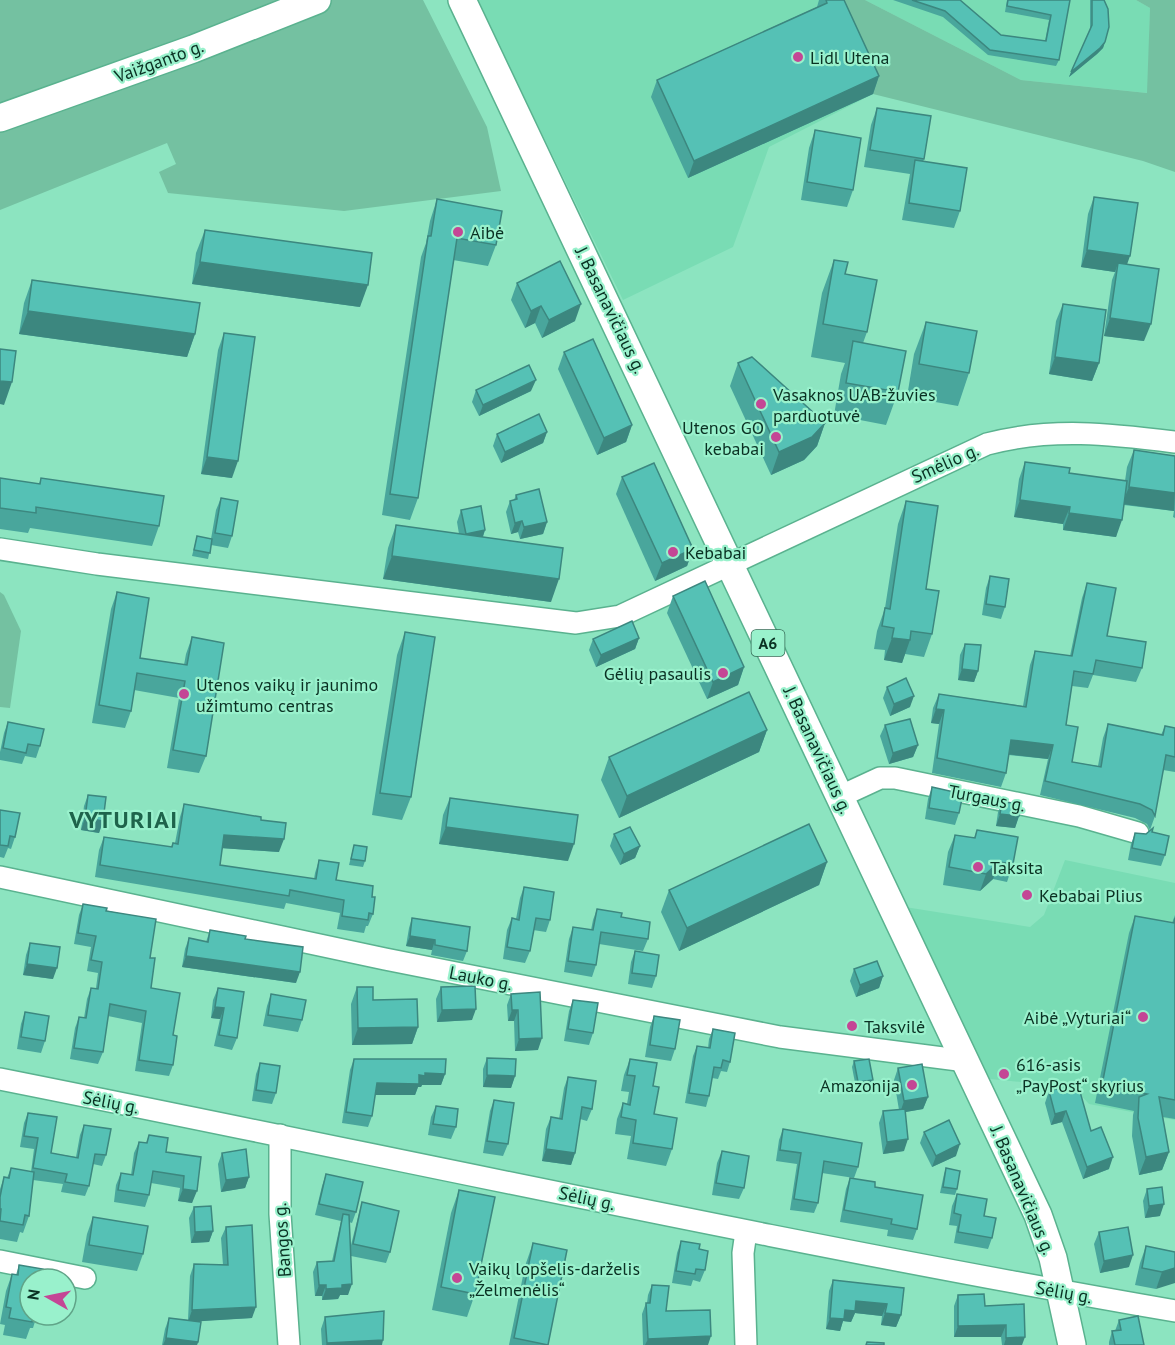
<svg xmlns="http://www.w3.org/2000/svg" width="1175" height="1345" font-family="'PT Sans',sans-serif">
	<rect width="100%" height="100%" fill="#8ce4c0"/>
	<!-- built -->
	<g fill="#79dcb4">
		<polygon points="477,0 828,0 873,94 769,147 733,247 623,300"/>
		<polygon points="865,0 1136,0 1150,8 1148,93 1021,80"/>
		<polygon points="1065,860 1175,883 1175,1120 1089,1104 1073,1087 990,1079 905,907 1030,927 1044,915"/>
	</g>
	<!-- green -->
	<g fill="#74c1a1">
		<polygon points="0,0 423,0 487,127 501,191 344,211 168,193 159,172 176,164 167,143 0,210"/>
		<polygon points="828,0 865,0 1021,80 1147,93 1150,8 1136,0 1175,0 1175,172 1143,161 873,94"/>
		<polygon points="0,592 4,595 21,631 10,708 0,707"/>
	</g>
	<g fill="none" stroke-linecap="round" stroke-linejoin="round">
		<defs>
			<g id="minor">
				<path d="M0 549 97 564 576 623 620 616 987 444C1051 427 1111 434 1175 442"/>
				<polyline points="839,797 880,778 895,778 1079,816 1138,833"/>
				<polyline points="0,877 385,959 780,1037 966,1061"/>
				<path d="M0 1079C392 1157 782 1243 1175 1311"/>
				<polyline points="280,1135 280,1214 289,1345"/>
				<polyline points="746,1232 743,1253 746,1345"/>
				<polyline points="0,1261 85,1278"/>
			</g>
			<g id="major">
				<polyline points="462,0 1038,1215 1053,1258 1072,1345"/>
				<polyline points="0,118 193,49 317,0"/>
			</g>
		</defs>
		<!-- minor casing -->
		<use href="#minor" stroke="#5ab28f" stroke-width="24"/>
		<!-- major casing -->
		<use href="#major" stroke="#5ab28f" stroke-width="30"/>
		<!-- minor -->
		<use href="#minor" stroke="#fff" stroke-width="21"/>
		<!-- major -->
		<use href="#major" stroke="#fff" stroke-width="27"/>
	</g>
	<!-- wall -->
	<g fill="#49a69c">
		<polygon points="819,0 844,0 879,76 873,94 688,178 651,97 657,80 817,7"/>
		<polygon points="893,0 960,0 1001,35 1045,41 1049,20 1005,12 1007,0 1070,0 1059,60 1056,66 988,55 943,17"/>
		<polygon points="1090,0 1104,0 1105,42 1103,48 1097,54 1069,77 1090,30"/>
		<polygon points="877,108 924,159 923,162 960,211 954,228 902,220 910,174 864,167 871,125"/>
		<polygon points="815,130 853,190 847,207 801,200 809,148"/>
		<polygon points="1094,197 1127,264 1144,341 1104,336 1112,280 1115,272 1081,267 1088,214"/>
		<polygon points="437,199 496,245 488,266 453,260 418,498 410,520 382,515 421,257 426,243 430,221"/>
		<polygon points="205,230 360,307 192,284 196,253"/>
		<polygon points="834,260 845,274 867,332 863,343 898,392 886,425 834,415 841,374 845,363 811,357 822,293"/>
		<polygon points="32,280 195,334 187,357 19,334 24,303"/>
		<polygon points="517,283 575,321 542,338 535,323 525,328 511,300"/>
		<polygon points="1063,304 1099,363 1092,381 1049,374 1056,321"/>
		<polygon points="926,322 969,373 958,406 907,397 914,354"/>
		<polygon points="224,333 232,478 201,474 218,350"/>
		<polygon points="564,352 632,425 626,442 597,455 558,369"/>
		<polygon points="738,363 825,423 817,446 804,460 771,475 730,386"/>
		<polygon points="476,390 531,391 479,416 472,402"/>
		<polygon points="547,432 543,443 501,463 493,446 497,434"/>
		<polygon points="1134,450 1175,456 1175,518 1173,517 1174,511 1124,505 1116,537 1063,530 1063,524 1014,517 1019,479 1025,462 1069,473 1125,481 1127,467"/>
		<polygon points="622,477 693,549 687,566 655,581 616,494"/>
		<polygon points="0,478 39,484 41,478 159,526 152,546 30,528 28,533 0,529"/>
		<polygon points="516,495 547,522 543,534 520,539 518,532 511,534 506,512 510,501 514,500"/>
		<polygon points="221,498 232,536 228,548 211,545 208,559 192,556 197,536 211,539 216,510"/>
		<polygon points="906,501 926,589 932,634 924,657 905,654 902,663 884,660 885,650 874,649 877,631 885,608 898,524"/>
		<polygon points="461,510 485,530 483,537 551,602 383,579 388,548 396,525 459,534 457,522"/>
		<polygon points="990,576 1005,607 1001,619 982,615 986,588"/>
		<polygon points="1087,583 1107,636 1142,668 1136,682 1093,675 1088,688 1072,686 1066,725 1072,762 1098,766 1103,738 1108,724 1161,735 1165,726 1175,728 1175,772 1163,770 1155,816 1150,830 1147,824 1135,818 1040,795 1048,759 1009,755 1006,773 1001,787 932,773 939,724 931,723 933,708 939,694 1023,706 1030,665 1035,651 1070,656 1082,598"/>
		<polygon points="117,592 140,658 184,665 186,654 192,637 206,756 199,773 167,768 179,698 134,690 131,711 125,728 92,723 111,609"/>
		<polygon points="673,596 744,667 738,685 707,699 667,613"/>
		<polygon points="405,632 411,797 402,820 372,815 397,655"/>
		<polygon points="639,638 635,649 596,667 589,650 593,639"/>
		<polygon points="965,644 978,671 974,682 958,680 960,655"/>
		<polygon points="887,687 910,707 890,716 883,698"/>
		<polygon points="8,722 40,746 36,758 25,756 22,764 0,760 0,752 4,733"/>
		<polygon points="885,725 918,745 913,757 889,764 880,736"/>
		<polygon points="767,730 759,752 619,818 601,780 609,757"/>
		<polygon points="932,787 959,813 955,825 925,819 928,799"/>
		<polygon points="88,795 103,821 99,833 81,830 84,806"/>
		<polygon points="450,798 568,861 439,844 443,815"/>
		<polygon points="1002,801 1019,816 1015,828 996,826 998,812"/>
		<polygon points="184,804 261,820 279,852 222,848 220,865 314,879 315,873 319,860 336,880 372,897 373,914 368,926 366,926 364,933 337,929 340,913 286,903 284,909 95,877 99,850 104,837 171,847 173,843 175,843 180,817"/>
		<polygon points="0,810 15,837 11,849 8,848 4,858 0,857"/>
		<polygon points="977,830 1013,864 1007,882 993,879 980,891 943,885 948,852 955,835 974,838"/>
		<polygon points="1152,832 1165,855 1161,866 1128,860 1131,844 1135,833 1146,834"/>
		<polygon points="614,834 640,846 635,858 620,865 610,846"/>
		<polygon points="354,845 365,861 363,867 349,865"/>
		<polygon points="827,862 819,885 679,951 661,912 669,890"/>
		<polygon points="524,887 550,920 546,932 533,930 530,951 525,963 503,959 507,930 512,918 516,919 520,898"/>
		<polygon points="83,904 106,911 150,958 151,988 173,1035 173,1065 169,1076 135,1071 142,1023 108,1016 103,1052 98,1064 70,1059 75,1028 79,1017 84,1018 87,999 91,988 96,988 98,973 87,971 91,947 74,944 79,915"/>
		<polygon points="597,909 621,917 648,939 643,951 599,944 596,965 592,977 564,972 569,939 573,927 591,930 593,920"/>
		<polygon points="1175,915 1175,1119 1163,1117 1169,1152 1162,1170 1139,1175 1132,1136 1133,1115 1134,1111 1095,1103 1129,933 1135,916 1172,923"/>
		<polygon points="412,918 467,951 463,961 431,955 432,950 406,946 409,928"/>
		<polygon points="210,930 296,983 182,967 185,949 189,938 206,942"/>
		<polygon points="30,943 53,979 23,975 26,955"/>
		<polygon points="635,951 656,976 652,988 628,984 631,962"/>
		<polygon points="854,969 883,976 879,988 856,997 850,981"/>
		<polygon points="357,987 373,1000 418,1027 412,1044 352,1045 351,1004"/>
		<polygon points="441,987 472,1020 437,1022 436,999"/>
		<polygon points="218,988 237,1038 232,1050 214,1046 220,1019 211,1018 213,1000"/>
		<polygon points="271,994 302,1020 298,1032 263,1026 267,1006"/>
		<polygon points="511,994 538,1050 515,1051 514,1021 508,1021 507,1005"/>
		<polygon points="573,1000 593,1033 589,1045 564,1041 569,1011"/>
		<polygon points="25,1012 45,1041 41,1053 17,1049 21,1024"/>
		<polygon points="654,1016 675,1049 671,1061 645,1057 650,1027"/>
		<polygon points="713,1029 730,1062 727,1072 721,1071 718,1079 712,1078 709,1096 706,1107 685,1103 693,1056 697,1046 708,1048 709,1039"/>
		<polygon points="487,1058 515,1076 511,1088 483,1087 483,1069"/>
		<polygon points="354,1059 445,1074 441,1085 422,1085 421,1087 418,1087 415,1095 375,1095 372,1116 368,1127 342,1123 350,1070"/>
		<polygon points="630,1059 653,1086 654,1114 672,1149 666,1166 627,1159 631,1136 615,1134 617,1119 623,1103 627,1104 629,1092 621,1091 624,1075"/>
		<polygon points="854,1061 871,1086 856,1088 852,1067"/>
		<polygon points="260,1063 276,1093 272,1104 252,1101 256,1074"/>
		<polygon points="898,1068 928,1097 923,1109 905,1112 904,1151 883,1154 879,1123 883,1111 899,1110 894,1080"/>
		<polygon points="568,1077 592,1109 587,1121 580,1119 575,1153 571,1165 542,1161 546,1129 551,1117 559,1119 564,1088"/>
		<polygon points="1068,1090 1091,1131 1109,1169 1083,1179 1062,1122 1051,1125 1045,1103 1049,1091"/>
		<polygon points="494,1100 508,1144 503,1156 483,1153 490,1111"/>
		<polygon points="436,1106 456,1127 451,1139 428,1135 431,1117"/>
		<polygon points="28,1113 51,1153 76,1157 80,1135 84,1125 106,1155 102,1166 93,1164 89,1186 85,1196 61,1192 63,1184 33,1180 29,1216 23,1233 20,1232 17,1242 0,1239 0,1189 4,1177 7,1178 11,1168 31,1172 34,1149 20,1147 24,1123"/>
		<polygon points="783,1129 858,1167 854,1178 822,1173 818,1203 814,1213 790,1210 797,1164 776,1161 779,1140"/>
		<polygon points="924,1132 956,1156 932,1167 920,1143"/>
		<polygon points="149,1135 166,1152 201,1157 192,1203 178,1201 180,1188 151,1183 149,1195 145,1207 114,1202 116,1185 121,1173 131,1175 134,1153 139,1142 146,1143"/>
		<polygon points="722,1151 744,1188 739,1199 712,1195 717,1163"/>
		<polygon points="222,1153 249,1177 245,1188 221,1192 218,1164"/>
		<polygon points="946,1168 957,1189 955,1195 940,1193 944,1174"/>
		<polygon points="326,1174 356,1212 352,1223 349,1222 350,1249 359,1213 362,1202 390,1252 386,1263 351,1256 348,1295 340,1295 338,1299 322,1300 322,1296 315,1296 313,1272 317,1262 332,1261 341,1221 315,1215 322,1186"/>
		<polygon points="850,1178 917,1229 913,1240 887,1236 888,1230 840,1222 846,1189"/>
		<polygon points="1147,1189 1160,1216 1145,1218 1143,1201"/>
		<polygon points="459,1190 475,1294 467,1317 432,1310 451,1213"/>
		<polygon points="957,1194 984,1216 992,1238 988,1249 954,1243 957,1226 949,1225 952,1206"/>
		<polygon points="194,1207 213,1231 209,1242 191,1243 189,1218"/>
		<polygon points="93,1217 143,1254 137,1271 82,1262 87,1234"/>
		<polygon points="226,1227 252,1318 196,1321 198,1342 197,1345 162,1345 165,1329 169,1318 188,1320 190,1276 194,1264 223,1265 221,1238"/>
		<polygon points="1099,1232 1129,1267 1100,1273 1094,1244"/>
		<polygon points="681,1241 699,1249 705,1270 700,1282 693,1280 691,1286 672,1283 677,1253"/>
		<polygon points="533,1243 548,1345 509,1345 525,1266"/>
		<polygon points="1146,1246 1175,1252 1156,1289 1135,1285 1140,1263"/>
		<polygon points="19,1265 30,1315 37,1315 33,1328 30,1328 26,1339 3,1335 5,1325 0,1324 6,1291 12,1274 16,1275"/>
		<polygon points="833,1280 904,1288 901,1315 896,1327 881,1325 882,1316 855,1313 851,1322 843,1321 840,1331 826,1329 829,1291"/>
		<polygon points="652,1285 666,1311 708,1345 643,1345 642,1314 646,1303 647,1303 648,1295"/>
		<polygon points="958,1295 985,1306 1024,1304 1022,1345 1002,1345 1001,1337 954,1337 954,1306"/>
		<polygon points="325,1317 382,1345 322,1345 321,1329"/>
		<polygon points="1119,1320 1144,1345 1109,1345 1109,1342 1112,1331 1115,1331"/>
	</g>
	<!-- shaded-wall -->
	<g fill="#3c877f">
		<polygon points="1105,42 1103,48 1097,54 1069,77 1071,72"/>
		<polygon points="879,76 873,94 688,178 694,161"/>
		<polygon points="1087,250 1130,256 1124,273 1118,263 1115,272 1081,267"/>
		<polygon points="200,262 368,285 360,307 192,284"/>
		<polygon points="581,304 575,321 542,338 549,320"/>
		<polygon points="541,306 535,323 525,328 531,311"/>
		<polygon points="28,311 195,334 187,357 19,334"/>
		<polygon points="1110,318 1151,324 1144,341 1104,336"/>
		<polygon points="1055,357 1099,363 1092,381 1049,374"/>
		<polygon points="536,380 531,391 479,416 483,405"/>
		<polygon points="0,381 12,382 4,405 0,404"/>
		<polygon points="825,423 817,446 804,460 771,475 779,452"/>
		<polygon points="632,425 626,442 597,455 604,438"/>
		<polygon points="547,432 543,443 501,463 505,452"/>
		<polygon points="207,457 238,461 232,478 201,474"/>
		<polygon points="1129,487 1175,493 1174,511 1122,504"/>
		<polygon points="1020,500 1070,507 1063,524 1014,517"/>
		<polygon points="1069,513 1122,520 1116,537 1063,530"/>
		<polygon points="522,521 518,532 511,534 515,523"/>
		<polygon points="547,522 543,534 520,539 524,527"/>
		<polygon points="485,530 481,541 466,534"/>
		<polygon points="693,549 687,566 655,581 662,563"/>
		<polygon points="392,556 559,579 551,602 383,579"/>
		<polygon points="639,638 635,649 596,667 601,655"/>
		<polygon points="892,638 910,640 902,663 884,660"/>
		<polygon points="744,667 738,685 707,699 713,682"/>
		<polygon points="962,669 978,671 974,682 958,680"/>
		<polygon points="914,696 910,707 890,716 894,704"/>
		<polygon points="936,709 944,710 939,724 931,723"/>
		<polygon points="767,730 759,752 619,818 627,796"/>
		<polygon points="1011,740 1053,745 1048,759 1006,754"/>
		<polygon points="918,745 913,757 889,764 893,753"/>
		<polygon points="1000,814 1019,816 1015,828 996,826"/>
		<polygon points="85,818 103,821 99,833 81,830"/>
		<polygon points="446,827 574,844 568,861 439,844"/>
		<polygon points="224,835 284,839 279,852 220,848"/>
		<polygon points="640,846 635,858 620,865 624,854"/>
		<polygon points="827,862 819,885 679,951 687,928"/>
		<polygon points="999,862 993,879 980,891 986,874"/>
		<polygon points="410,936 435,940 432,950 406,946"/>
		<polygon points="186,956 300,972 296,983 182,967"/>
		<polygon points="27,964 57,968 53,979 23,975"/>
		<polygon points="883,976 879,988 856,997 860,985"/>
		<polygon points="215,1007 224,1008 220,1019 211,1018"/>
		<polygon points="476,1009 472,1020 437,1022 442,1010"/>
		<polygon points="512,1010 518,1010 514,1021 508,1021"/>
		<polygon points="418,1027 412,1044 352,1045 358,1028"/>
		<polygon points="542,1038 538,1050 515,1051 519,1039"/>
		<polygon points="425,1073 445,1074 441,1085 422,1085 421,1087 418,1087 415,1095 373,1095 377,1083 419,1075"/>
		<polygon points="487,1075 515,1076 511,1088 483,1087"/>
		<polygon points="873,1080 871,1086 856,1088 858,1082"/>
		<polygon points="928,1097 923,1109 900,1113 904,1101"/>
		<polygon points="1066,1111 1062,1122 1051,1125 1055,1114"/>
		<polygon points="908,1139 904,1151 883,1154 887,1142"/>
		<polygon points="960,1144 956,1156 932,1167 936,1156"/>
		<polygon points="546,1149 575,1153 571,1165 542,1161"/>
		<polygon points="1169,1152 1162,1170 1139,1175 1146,1157"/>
		<polygon points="1113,1157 1109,1169 1083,1179 1087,1167"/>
		<polygon points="249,1177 245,1188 221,1192 226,1180"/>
		<polygon points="183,1189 197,1191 192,1203 178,1201"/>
		<polygon points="1164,1204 1160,1216 1145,1218 1149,1206"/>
		<polygon points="213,1231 209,1242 191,1243 195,1232"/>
		<polygon points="1133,1255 1129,1267 1100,1273 1104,1261"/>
		<polygon points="1175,1268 1175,1283 1156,1289 1162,1272"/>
		<polygon points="352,1284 348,1295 340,1295 338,1299 322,1300 326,1289 342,1285"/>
		<polygon points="319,1285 326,1285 322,1296 315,1296"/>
		<polygon points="856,1301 887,1304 882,1316 855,1313 851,1322 843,1321 840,1331 826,1329 830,1318 845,1310"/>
		<polygon points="256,1307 252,1318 188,1322 192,1310"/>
		<polygon points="885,1313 901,1315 896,1327 881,1325"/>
		<polygon points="1006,1325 1001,1337 954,1337 958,1326"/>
		<polygon points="711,1336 708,1345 645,1345 648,1339"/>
		<polygon points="1025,1337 1022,1345 1004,1345 1006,1338"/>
		<polygon points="166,1338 198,1342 197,1345 163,1345"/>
		<polygon points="383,1340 382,1345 326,1345 327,1343"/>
	</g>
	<!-- building -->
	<g fill="#55c1b5" stroke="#3c877f" stroke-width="1.5">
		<polygon points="826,0 844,0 879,76 694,161 657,80 827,3"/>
		<polygon points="912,0 960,0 1001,35 1046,41 1051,15 1007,6 1008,0 1070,0 1059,60 990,50 945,11"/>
		<polygon points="1092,0 1104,0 1108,9 1109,27 1105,42 1100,48 1071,72 1092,25"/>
		<polygon points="877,108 931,116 924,159 870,150"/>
		<polygon points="815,130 861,138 853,190 807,182"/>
		<polygon points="915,160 967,168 960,211 909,203"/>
		<polygon points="1094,197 1138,203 1130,256 1087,250"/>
		<polygon points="437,199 502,211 496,245 457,238 418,498 390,494 428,236 431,236"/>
		<polygon points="205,230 372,253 368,285 200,262"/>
		<polygon points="834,260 848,262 845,274 877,280 867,332 823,324"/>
		<polygon points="560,261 581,304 549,320 541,306 531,311 517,283"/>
		<polygon points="1118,263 1159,269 1151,324 1110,318"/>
		<polygon points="32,280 200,303 195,334 28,311"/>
		<polygon points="1063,304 1106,310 1099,363 1055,357"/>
		<polygon points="926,322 977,331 969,373 919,364"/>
		<polygon points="224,333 255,337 238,461 207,457"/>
		<polygon points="593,339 632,425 604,438 564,352"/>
		<polygon points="853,341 906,351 898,392 846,383"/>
		<polygon points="0,349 16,351 12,382 0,381"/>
		<polygon points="752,357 825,423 812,437 779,452 738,363"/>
		<polygon points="529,365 536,380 483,405 476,390"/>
		<polygon points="539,414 547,432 505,452 497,434"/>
		<polygon points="1134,450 1175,456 1175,493 1129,487"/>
		<polygon points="1025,462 1070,468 1069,473 1127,481 1122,520 1069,513 1070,507 1020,500"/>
		<polygon points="654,463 693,549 662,563 622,477"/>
		<polygon points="0,478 40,484 41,478 164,496 159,526 36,507 36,513 0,508"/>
		<polygon points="539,489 547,522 524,527 522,521 515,523 510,501 517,499 516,495"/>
		<polygon points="221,498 238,501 232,536 215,533"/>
		<polygon points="906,501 938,506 926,589 939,591 932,634 911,631 910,640 892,638 894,628 882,626 885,608 890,609"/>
		<polygon points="481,506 485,530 466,534 461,510"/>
		<polygon points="396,525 563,548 559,579 392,556"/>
		<polygon points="197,536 212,539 210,553 194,550"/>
		<polygon points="990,576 1009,579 1005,607 986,604"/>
		<polygon points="705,581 744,667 713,682 673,596"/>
		<polygon points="1087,583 1116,588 1107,636 1146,642 1142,668 1096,660 1093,674 1074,671 1066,725 1078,727 1072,762 1101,767 1108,724 1163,735 1165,726 1175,728 1175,757 1166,755 1155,816 1152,810 1140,804 1045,781 1053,745 1011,740 1006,773 937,758 944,710 936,709 939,694 1026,707 1035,651 1072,656"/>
		<polygon points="117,592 149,598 140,658 187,665 192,637 224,643 206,756 173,750 185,681 137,673 131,711 99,705"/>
		<polygon points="632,621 639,638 601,655 593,639"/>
		<polygon points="405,632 435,637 411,797 380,793"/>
		<polygon points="965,644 981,645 978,671 962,669"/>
		<polygon points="906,678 914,696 894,704 887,687"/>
		<polygon points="749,692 767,730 627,796 609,757"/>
		<polygon points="910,719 918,745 893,753 885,725"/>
		<polygon points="8,722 44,729 40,746 28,744 26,753 3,748"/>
		<polygon points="932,787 963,794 959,813 929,808"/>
		<polygon points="88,795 106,797 103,821 85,818"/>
		<polygon points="450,798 578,815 574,844 446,827"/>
		<polygon points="1002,801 1021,805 1019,816 1000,814"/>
		<polygon points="184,804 261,817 261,820 286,823 284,839 224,835 220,865 316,879 319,860 339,863 336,880 373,886 372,897 375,897 373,914 369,913 368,920 342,916 344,900 290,890 289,896 100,865 104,837 172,847 173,843 178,844"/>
		<polygon points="0,810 20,813 15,837 10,836 8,846 0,845"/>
		<polygon points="809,824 827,862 687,928 669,890"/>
		<polygon points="630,827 640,846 624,854 614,834"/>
		<polygon points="1153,828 1152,832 1169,836 1165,855 1132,848 1135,833 1146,834"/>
		<polygon points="977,830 1018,837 1013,864 999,862 986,874 949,867 955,835 975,838"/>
		<polygon points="354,845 367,847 365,861 351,859"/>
		<polygon points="524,887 554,892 550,920 536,918 530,951 507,947 512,918 519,920"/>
		<polygon points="83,904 107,908 106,911 156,919 150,958 155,958 151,988 180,993 173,1035 177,1036 173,1065 139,1060 146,1011 110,1004 103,1052 74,1048 79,1017 86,1018 91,988 98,989 102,962 91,960 96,936 78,933"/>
		<polygon points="597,909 622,913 621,917 650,922 648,939 601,932 596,965 568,961 573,927 593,930"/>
		<polygon points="1135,916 1174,923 1175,918 1175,1100 1159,1097 1169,1152 1146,1157 1138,1118 1139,1097 1147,1094 1102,1085"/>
		<polygon points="412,918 470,927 467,951 435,945 435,940 410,936"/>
		<polygon points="210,930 246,936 245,939 303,947 300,972 186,956 189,938 208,942"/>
		<polygon points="30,943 60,947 57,968 27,964"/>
		<polygon points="635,951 659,955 656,976 632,973"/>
		<polygon points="877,961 883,976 860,985 854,969"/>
		<polygon points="475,986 476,1009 442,1010 441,987"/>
		<polygon points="357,987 373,987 373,1000 417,999 418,1027 358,1028"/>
		<polygon points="218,988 244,992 237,1038 219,1035 224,1008 215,1007"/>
		<polygon points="540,992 542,1038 519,1039 518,1010 512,1010 511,994"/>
		<polygon points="271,994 306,1000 302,1020 268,1015"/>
		<polygon points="573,1000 598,1003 593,1033 568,1029"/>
		<polygon points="25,1012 49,1016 45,1041 21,1037"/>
		<polygon points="654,1016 680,1020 675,1049 650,1045"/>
		<polygon points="713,1029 735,1033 730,1062 723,1060 721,1068 714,1067 709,1096 689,1093 697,1046 710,1048"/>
		<polygon points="487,1058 516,1059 515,1076 487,1075"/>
		<polygon points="354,1059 446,1059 445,1074 425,1073 425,1076 419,1075 419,1084 377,1083 372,1116 346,1112"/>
		<polygon points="630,1059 657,1063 653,1086 659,1087 654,1114 677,1118 672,1149 633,1143 636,1120 621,1117 623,1103 630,1105 635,1076 627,1075"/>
		<polygon points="869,1059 873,1080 858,1082 854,1061"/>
		<polygon points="260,1063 280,1066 276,1093 256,1090"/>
		<polygon points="922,1064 928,1097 904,1101 898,1068"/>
		<polygon points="568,1077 596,1081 592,1109 582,1107 575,1153 546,1149 551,1117 562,1119"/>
		<polygon points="1066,1086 1068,1090 1079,1088 1091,1131 1101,1127 1113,1157 1087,1167 1066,1111 1055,1114 1049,1091"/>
		<polygon points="494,1100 514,1103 508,1144 487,1141"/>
		<polygon points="436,1106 458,1109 456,1127 433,1124"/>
		<polygon points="905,1109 908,1139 887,1142 883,1111"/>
		<polygon points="28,1113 57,1117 51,1153 78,1158 84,1125 111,1129 106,1155 95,1154 89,1186 65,1182 67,1174 33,1168 38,1138 24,1136"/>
		<polygon points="949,1120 960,1144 936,1156 924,1132"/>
		<polygon points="783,1129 862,1143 858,1167 824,1161 818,1203 794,1199 801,1153 780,1150"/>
		<polygon points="149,1135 168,1138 166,1152 201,1157 197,1191 183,1189 184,1176 153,1171 149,1195 118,1190 121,1173 133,1175 139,1142 147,1143"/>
		<polygon points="246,1149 249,1177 226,1180 222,1153"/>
		<polygon points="722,1151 749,1156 744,1188 716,1183"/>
		<polygon points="11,1168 34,1172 29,1216 25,1215 23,1225 0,1221 1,1209 0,1209 0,1197 4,1177 9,1178"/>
		<polygon points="946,1168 960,1171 957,1189 943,1187"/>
		<polygon points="326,1174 363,1182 356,1212 319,1204"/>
		<polygon points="850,1178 875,1182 875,1187 923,1195 917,1229 891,1224 892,1219 844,1210"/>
		<polygon points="1162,1187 1164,1204 1149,1206 1147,1189"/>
		<polygon points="459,1190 495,1197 475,1294 441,1287"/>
		<polygon points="957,1194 987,1199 984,1216 996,1218 992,1238 958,1232 961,1215 954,1213"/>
		<polygon points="362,1202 399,1211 390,1252 353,1244"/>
		<polygon points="211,1206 213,1231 195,1232 194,1207"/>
		<polygon points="343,1214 349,1215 352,1284 342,1285 342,1288 326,1289 326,1285 319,1285 317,1262 334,1261"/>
		<polygon points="93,1217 148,1226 143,1254 89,1245"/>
		<polygon points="252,1225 256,1307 192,1310 194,1264 228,1265 226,1227"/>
		<polygon points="1128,1227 1133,1255 1104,1261 1099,1232"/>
		<polygon points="681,1241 700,1244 699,1249 708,1251 705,1270 696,1269 695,1274 676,1271"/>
		<polygon points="533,1243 567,1250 548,1345 514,1338"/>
		<polygon points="1146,1246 1175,1252 1175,1268 1162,1272 1142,1268"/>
		<polygon points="19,1265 43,1269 42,1279 30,1279 30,1315 33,1315 32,1322 9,1318 11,1308 6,1307 12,1274 18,1275"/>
		<polygon points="833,1280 904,1288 901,1315 885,1313 887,1304 856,1301 855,1311 845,1310 844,1319 830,1318"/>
		<polygon points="652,1285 669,1286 666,1311 710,1310 711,1336 648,1339 646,1303 650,1303"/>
		<polygon points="984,1294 985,1306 1024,1304 1025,1337 1006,1338 1006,1325 958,1326 958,1295"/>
		<polygon points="384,1311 383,1340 327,1343 325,1317"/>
		<polygon points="1138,1316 1144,1345 1115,1345 1112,1331 1121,1330 1119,1320"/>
		<polygon points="169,1318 201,1322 198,1342 166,1338"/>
		<polygon points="867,1342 884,1343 884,1345 866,1345"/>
	</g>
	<!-- markers -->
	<g fill="#c44695" stroke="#99f1cc" stroke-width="2">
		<circle cx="798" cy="57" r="6"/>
		<circle cx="458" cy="232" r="6"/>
		<circle cx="761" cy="404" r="6"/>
		<circle cx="776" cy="437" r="6"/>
		<circle cx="673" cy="552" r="6"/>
		<circle cx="723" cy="673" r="6"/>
		<circle cx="184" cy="694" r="6"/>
		<circle cx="978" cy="867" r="6"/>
		<circle cx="1027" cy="895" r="6"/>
		<circle cx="1143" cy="1017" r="6"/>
		<circle cx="852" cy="1026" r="6"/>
		<circle cx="1004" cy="1074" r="6"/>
		<circle cx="912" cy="1085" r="6"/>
		<circle cx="457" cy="1278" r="6"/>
	</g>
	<g text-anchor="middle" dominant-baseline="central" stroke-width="4.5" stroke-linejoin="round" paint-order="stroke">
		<!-- shield labels -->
		<rect fill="#99f1cc" stroke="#356b56" stroke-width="1.5" x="751.5" y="630" width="33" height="26" rx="4.5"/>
		<g font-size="16" font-weight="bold" fill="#0a3123">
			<text x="768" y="643">A6</text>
		</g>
		<!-- poi labels -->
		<g font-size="18" fill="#0a3123" stroke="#99f1cc" text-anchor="start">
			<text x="810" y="57">Lidl Utena</text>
			<text x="470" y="232">Aibė</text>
			<text x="773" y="394">Vasaknos UAB-žuvies<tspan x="773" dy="21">parduotuvė</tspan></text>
			<text x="764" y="427" text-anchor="end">Utenos GO<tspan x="764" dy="21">kebabai</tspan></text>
			<text x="685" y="552">Kebabai</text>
			<text x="711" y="673" text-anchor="end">Gėlių pasaulis</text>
			<text x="196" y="684">Utenos vaikų ir jaunimo<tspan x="196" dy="21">užimtumo centras</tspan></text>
			<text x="990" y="867">Taksita</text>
			<text x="1039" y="895">Kebabai Plius</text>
			<text x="1131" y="1017" text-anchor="end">Aibė „Vyturiai“</text>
			<text x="864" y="1026">Taksvilė</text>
			<text x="1016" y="1064">616-asis<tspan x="1016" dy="21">„PayPost“ skyrius</tspan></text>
			<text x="900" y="1085" text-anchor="end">Amazonija</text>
			<text x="469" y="1268">Vaikų lopšelis-darželis<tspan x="469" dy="21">„Želmenėlis“</tspan></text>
		</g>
		<!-- street labels -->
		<g font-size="18" fill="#0a3123" stroke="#99f1cc">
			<text transform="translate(159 61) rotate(-20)">Vaižganto g.</text>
			<text transform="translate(611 310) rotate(64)">J. Basanavičiaus g.</text>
			<text transform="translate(945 463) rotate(-24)">Smėlio g.</text>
			<text transform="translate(818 750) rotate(65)">J. Basanavičiaus g.</text>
			<text transform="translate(987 798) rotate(11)">Turgaus g.</text>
			<text transform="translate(481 978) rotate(11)">Lauko g.</text>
			<text transform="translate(111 1102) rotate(11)">Sėlių g.</text>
			<text transform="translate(1023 1190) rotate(67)">J. Basanavičiaus g.</text>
			<text transform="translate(587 1198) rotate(12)">Sėlių g.</text>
			<text transform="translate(282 1240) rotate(-94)">Bangos g.</text>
			<text transform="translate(1064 1292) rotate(10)">Sėlių g.</text>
		</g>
		<!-- district labels -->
		<g font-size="24" font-weight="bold" letter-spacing="1.5" fill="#1e644b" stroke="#99f1cc">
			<text x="124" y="819">VYTURIAI</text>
		</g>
	</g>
	<!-- north arrow -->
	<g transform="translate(48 1297) rotate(279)"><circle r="28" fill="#99f1cc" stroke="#60a488" stroke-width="1.5"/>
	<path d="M0-4.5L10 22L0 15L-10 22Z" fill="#c44695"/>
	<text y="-9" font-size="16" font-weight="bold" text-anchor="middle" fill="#0a3123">N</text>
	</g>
</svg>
